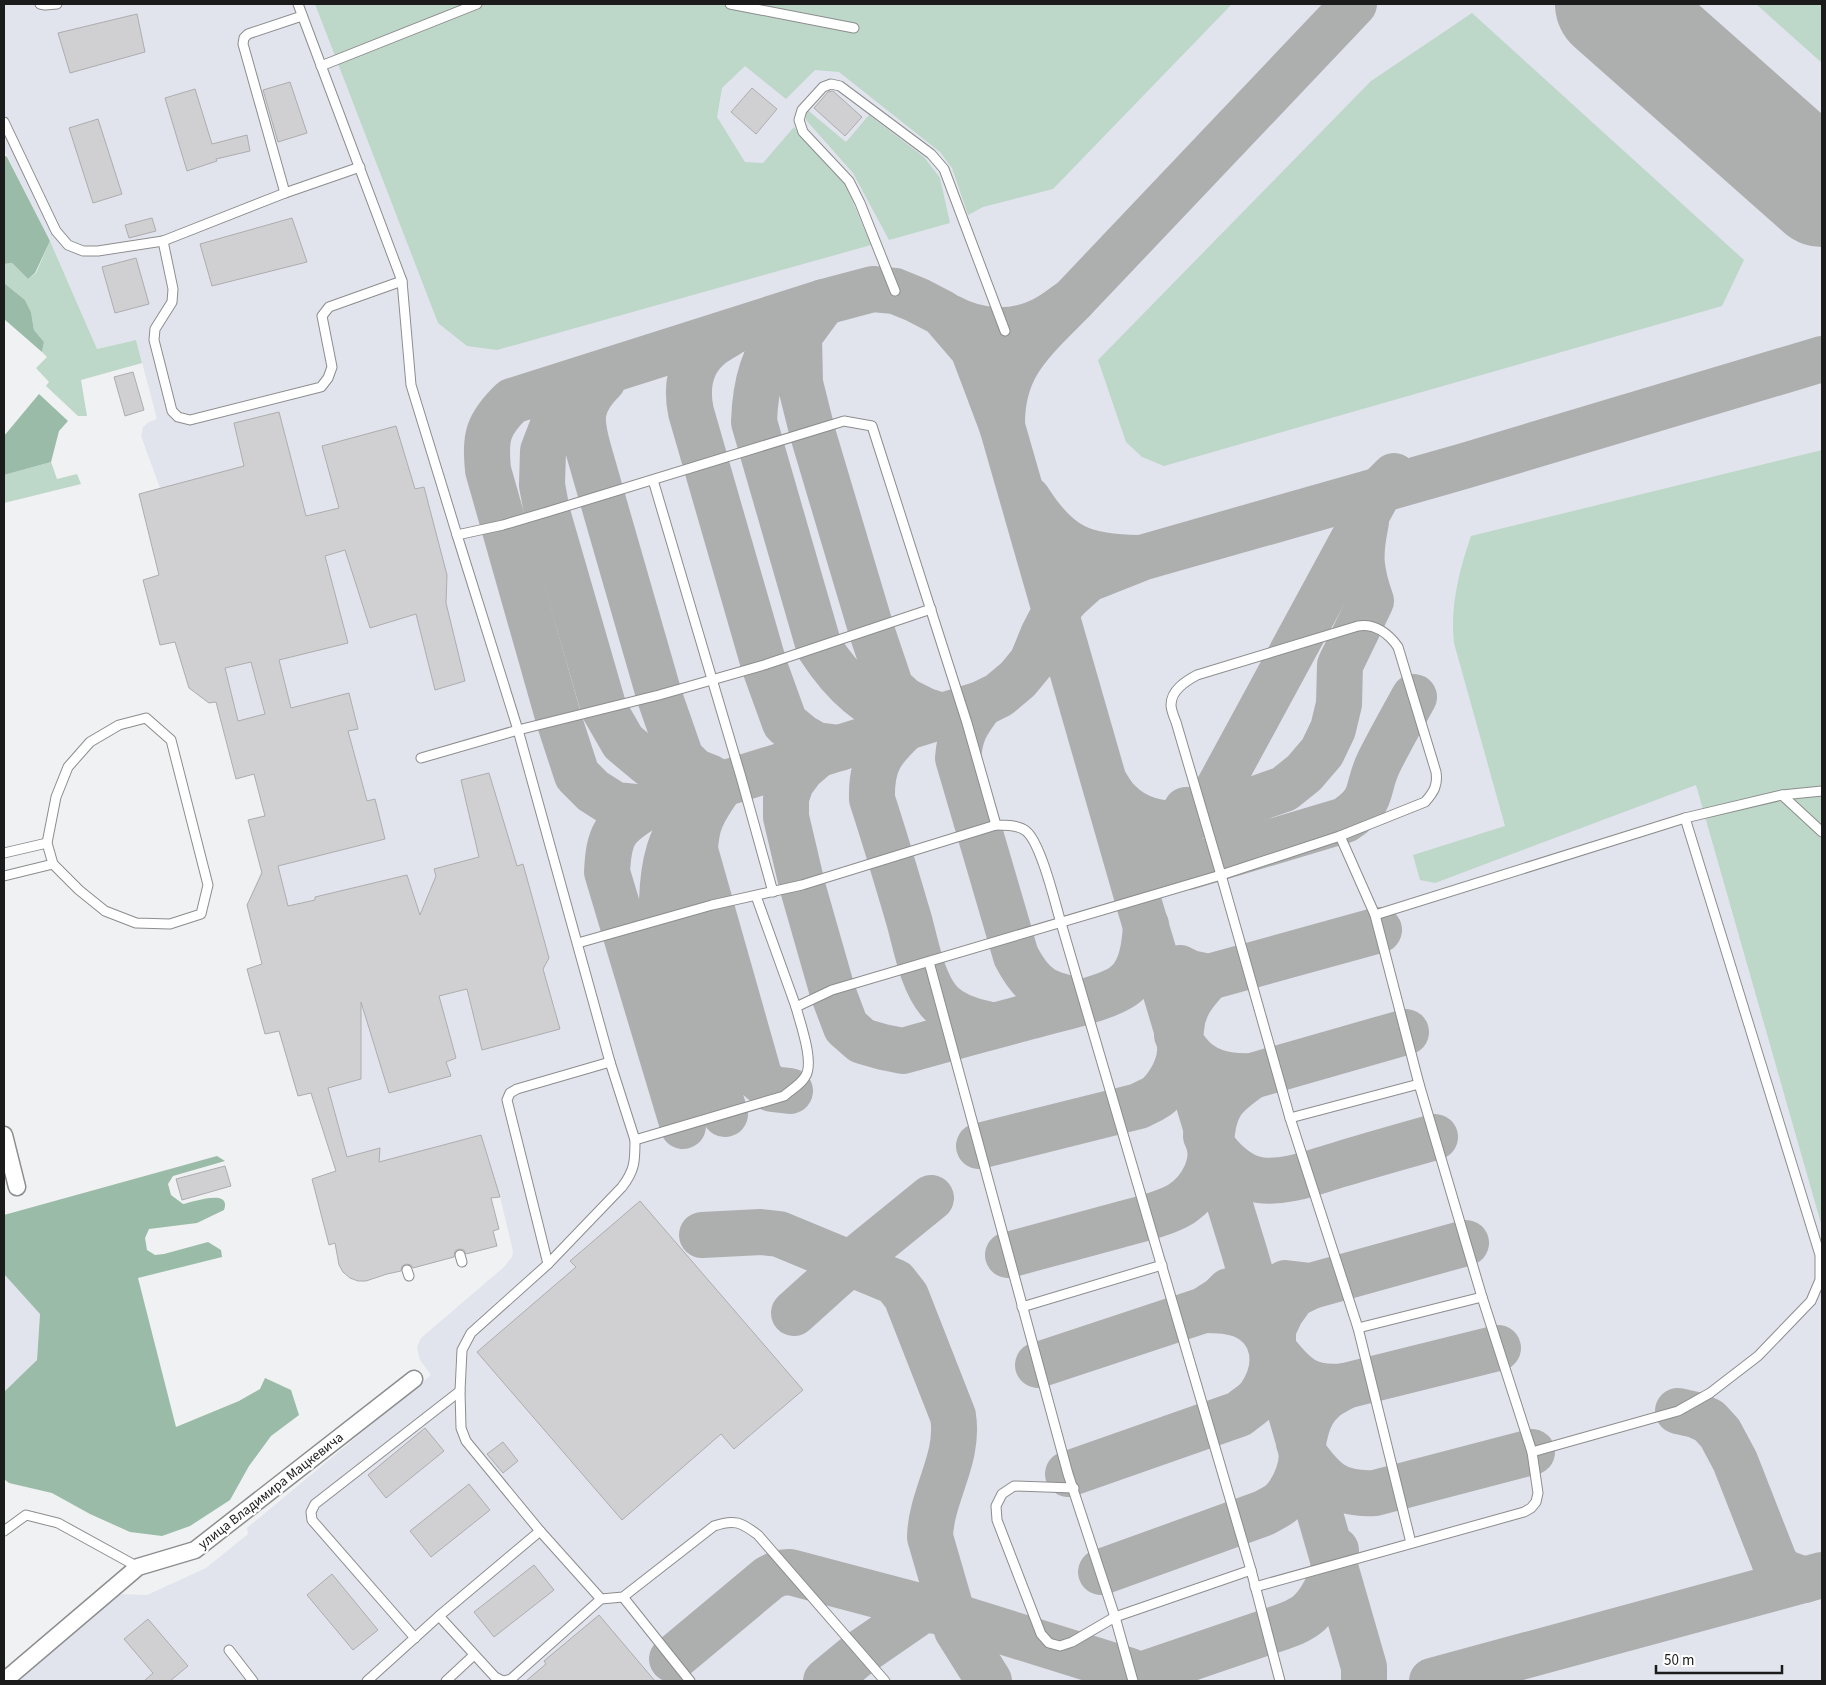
<svg xmlns="http://www.w3.org/2000/svg" width="1826" height="1685" font-family="'Source Sans 3',sans-serif">
	<rect width="100%" height="100%" fill="#f0f1f2"/>
	<!-- built -->
	<g fill="#e1e4ed">
		<polygon points="4,4 1822,4 1822,1681 11,1681 115,1594 147,1595 206,1568 248,1534 247,1528 431,1375 420,1360 417,1347 421,1338 504,1267 512,1257 513,1251 500,1197 481,1135 379,1162 379,1148 347,1157 327,1088 298,1096 279,1032 265,1034 247,969 262,964 247,905 261,871 248,820 264,815 254,774 236,779 232,698 209,703 189,688 175,642 139,494 160,488 141,436 143,427 149,422 157,419 136,340 97,349 50,241 4,150"/>
		<polygon points="4,1274 40,1314 37,1360 4,1392"/>
	</g>
	<!-- green -->
	<g fill="#bdd7c8">
		<polygon points="315,4 1232,4 1053,189 983,207 968,215 952,168 940,152 839,72 815,70 786,99 745,66 722,88 717,117 745,162 763,163 794,127 844,181 871,245 497,350 467,346 438,323"/>
		<polygon points="1756,4 1822,4 1822,63"/>
		<polygon points="1472,13 1744,260 1722,306 1164,466 1142,457 1126,442 1098,360 1371,81"/>
		<polygon points="805,108 846,142 869,115 924,157 940,178 950,223 889,240 853,173 806,120"/>
		<polygon points="50,241 97,349 136,340 142,363 81,380 87,416 78,416 46,386 49,382 36,368 47,357 42,352 44,342 34,330 31,312 25,300 4,283 4,264 12,263 28,279 36,273"/>
		<path d="M1822 450V1227L1696 785 1435 883 1420 880 1413 855 1505 826 1454 643C1450 606 1459 571 1471 536Z"/>
		<polygon points="51,462 57,479 77,474 81,484 4,503 4,475"/>
	</g>
	<!-- forest -->
	<g fill="#99bba7">
		<polygon points="4,155 7,157 50,241 35,273 28,279 12,263 4,264"/>
		<polygon points="4,283 25,300 31,312 34,330 44,342 42,352 4,319"/>
		<polygon points="39,394 68,421 59,431 51,462 4,475 4,436"/>
		<path d="M217 1156 225 1161 173 1176 168 1184 171 1195 183 1204C193 1202 232 1188 224 1210L197 1223 149 1229 145 1238 147 1250 155 1255 164 1254 208 1242 221 1250 222 1257 138 1278 176 1427 239 1401 260 1389 265 1378 291 1390 299 1415 271 1436 249 1466 230 1500 190 1526 162 1536 130 1532 90 1514 52 1493 9 1483 4 1479V1392L37 1360 40 1314 4 1274V1215Z"/>
	</g>
	<g fill="none" stroke-linecap="round" stroke-linejoin="round">
		<!-- taxiway -->
		<g stroke="#adaeae" stroke-width="46">
			<polyline points="1073,300 1354,4"/>
			<path d="M824 302 799 336 800 383 812 431 871 629 891 688 904 700 926 711 942 716C933 716 923 719 915 718 871 714 841 681 819 647L754 422C755 390 762 353 786 331 798 321 811 312 824 302Z"/>
			<path d="M949 317C978 333 1013 335 1043 320 1054 315 1063 307 1073 300 1033 341 1001 365 1002 426"/>
			<path d="M730 333C723 338 716 341 710 346 689 363 686 388 691 412L764 665 785 723 802 737 816 745 839 748"/>
			<polyline points="592,376 570,397 553,425 543,451 542,485 547,512 604,709 623,742 648,763 671,777 708,789"/>
			<path d="M603 380C578 405 580 420 589 452L659 695 681 758 694 771 709 777 718 782"/>
			<path d="M1028 499C1059 548 1083 557 1139 558"/>
			<path d="M981 704C966 724 960 733 958 758L1016 956C1034 991 1047 994 1084 1002"/>
			<path d="M907 726C881 750 871 763 872 799 885 839 897 879 909 920 916 945 922 981 939 1001 950 1014 971 1021 987 1024"/>
			<path d="M817 755 802 768 791 783 786 798V817L802 885 832 990 846 1027 862 1041 883 1047 903 1051C948 1038 994 1026 1039 1014 1060 1008 1114 997 1128 982 1143 968 1145 944 1146 925"/>
			<path d="M1105 783C1109 789 1113 797 1119 802 1134 818 1161 827 1183 822 1195 819 1205 807 1213 798L1380 490 1394 476"/>
			<path d="M645 808C614 827 609 835 607 872L683 1126"/>
			<path d="M1186 810 1216 813 1284 789 1304 773 1322 752 1333 729 1339 704 1340 665 1371 601C1360 570 1359 555 1366 522"/>
			<path d="M1117 824 1131 848 1148 859 1168 867H1188L1345 820C1376 799 1365 791 1379 762 1390 740 1402 719 1414 697"/>
			<polyline points="1180,968 1190,973 1209,977 1379,930"/>
			<path d="M1209 977C1194 993 1182 1007 1181 1030 1181 1033 1179 1039 1180 1042 1181 1045 1185 1049 1187 1051 1203 1073 1227 1077 1252 1076L1406 1032"/>
			<path d="M1252 1076C1222 1097 1213 1106 1211 1144 1222 1160 1239 1177 1259 1180 1285 1184 1314 1172 1338 1165 1371 1155 1403 1146 1435 1137"/>
			<path d="M725 1114 662 901C663 867 669 833 695 808 703 799 713 792 721 785 705 809 696 820 695 850L760 1079 772 1089 790 1091"/>
			<path d="M979 1146 1139 1106C1146 1102 1155 1099 1160 1094 1174 1079 1186 1054 1177 1035"/>
			<path d="M702 1235 761 1232 779 1234 895 1282 906 1296 953 1416C960 1459 931 1495 930 1537L957 1630 989 1681"/>
			<path d="M1008 1255C1045 1245 1082 1235 1119 1225 1137 1220 1165 1214 1181 1204 1202 1190 1219 1160 1206 1136"/>
			<polyline points="1285,1283 1311,1286 1466,1243"/>
			<path d="M1311 1286 1293 1295 1281 1312 1273 1329V1349C1295 1377 1307 1390 1345 1386L1498 1348"/>
			<polyline points="794,1313 835,1276 931,1198"/>
			<polyline points="1038,1365 1204,1310 1221,1299 1229,1291"/>
			<path d="M1345 1386C1337 1391 1327 1395 1321 1402 1308 1414 1304 1434 1302 1451 1323 1481 1336 1495 1375 1493L1532 1452"/>
			<polyline points="1678,1411 1696,1415 1709,1421 1720,1433 1735,1461 1775,1563 1783,1572 1805,1580"/>
			<path d="M1068 1474 1239 1414C1246 1408 1255 1403 1260 1396 1280 1368 1277 1329 1242 1315 1230 1310 1216 1310 1204 1310"/>
			<path d="M1101 1572 1264 1513C1269 1510 1276 1507 1281 1503 1295 1489 1307 1461 1299 1443"/>
			<polyline points="672,1659 769,1578 779,1573 790,1572 934,1610"/>
			<path d="M1132 1678 1267 1632C1281 1627 1298 1623 1309 1613 1326 1597 1335 1572 1336 1550"/>
			<polyline points="826,1681 860,1653 921,1611 934,1610 1130,1671"/>
			<path d="M1364 1681V1667L1244 1251 1211 1144 1138 900 1002 426 973 349 942 313 917 300 895 291 873 289 824 302 512 401C487 425 485 437 488 470L559 720 577 775 593 791 615 805 645 808 981 704 999 695 1018 679 1032 662 1043 635 1055 612 1068 597 1088 579 1141 558 1464 466 1822 359"/>
			<polyline points="1432,1681 1822,1575"/>
		</g>
		<!-- runway -->
		<polyline stroke="#adaeae" stroke-width="114" points="1612,4 1822,190"/>
	</g>
	<!-- building -->
	<g fill="#d0d0d2" stroke="#adadaf" fill-rule="evenodd">
		<polygon points="137,14 145,52 70,73 58,33"/>
		<polygon points="290,82 307,133 278,142 263,90"/>
		<polygon points="752,88 777,109 756,134 731,112"/>
		<polygon points="195,89 212,144 247,135 250,151 216,159 217,161 187,171 165,98"/>
		<polygon points="833,91 862,117 845,136 814,108 828,92"/>
		<polygon points="98,119 122,194 93,203 69,128"/>
		<polygon points="152,218 156,231 129,238 125,225"/>
		<polygon points="292,218 307,262 212,286 200,244"/>
		<polygon points="136,258 149,304 115,313 102,267"/>
		<polygon points="133,372 144,410 125,416 114,377"/>
		<path d="M279 412 306 516 339 508 322 446 396 426 415 489 424 487 447 575 446 603 465 681 435 690 416 614 370 628 345 550 325 556 348 643 279 660 291 708 349 693 358 729 348 731 367 801 375 799 385 839 278 866 288 906 315 900V897L407 875 420 915 436 876 434 869 479 857 461 780 489 773 517 866 523 864 549 958 543 969 560 1029 482 1050 467 989 439 996 456 1058 446 1062 451 1076 389 1093 361 1002V1079L328 1088 347 1157 380 1148 379 1162 481 1135 500 1197 491 1198 499 1229 493 1231 497 1246 466 1254 464 1250 459 1249 455 1251 454 1257 413 1268 411 1265 406 1264 402 1266 401 1271 387 1274 366 1281H358L350 1278 343 1272 339 1265 335 1243 329 1245 312 1179 336 1171 311 1093 298 1096 279 1031 265 1034 247 969 262 964 247 905 262 873 248 820 265 816 254 774 236 779 216 702 209 703 189 688 175 642 160 645 143 580 159 575 139 494 244 466 234 423ZM251 662 265 714 238 721 225 668Z"/>
		<polygon points="225,1166 231,1186 182,1200 176,1179"/>
		<polygon points="640,1201 803,1390 734,1449 721,1434 622,1520 477,1352 576,1267 570,1261"/>
		<polygon points="425,1428 444,1451 386,1498 368,1475"/>
		<polygon points="503,1442 518,1461 503,1473 487,1454"/>
		<polygon points="469,1484 490,1510 431,1557 410,1531"/>
		<polygon points="534,1565 554,1590 494,1637 474,1612"/>
		<polygon points="332,1574 378,1630 353,1650 307,1595"/>
		<polygon points="599,1615 655,1681 526,1681 546,1664 544,1661"/>
		<polygon points="148,1619 188,1666 170,1681 144,1681 153,1673 124,1639"/>
	</g>
	<g fill="none" stroke-linecap="round" stroke-linejoin="round">
		<defs>
			<g id="lane">
				<polyline points="40,4 45,5 57,4"/>
				<path d="M298 4 402 281 411 385 457 535 503 525 547 512 844 421 872 426 967 723 996 825C1005 825 1019 825 1026 831 1041 843 1055 903 1061 923L1251 1570 1280 1681"/>
				<polyline points="730,4 854,28"/>
				<polyline points="321,66 477,4"/>
				<polyline points="4,122 56,231 68,245 83,251 98,251 163,241 285,193 360,167"/>
				<polyline points="285,193 243,44 244,38 248,34 302,16"/>
				<polyline points="163,241 173,289 172,302 155,329 154,340 172,411 178,417 190,420 321,387 328,378 332,367 322,316 329,307 402,281"/>
				<polyline points="895,291 860,203 849,181 803,132 799,120 802,110 823,87 831,84 840,86 931,154 944,169 1005,331"/>
				<polyline points="653,480 741,777 773,892"/>
				<path d="M457 535 518 730 610 1062 635 1140 784 1096C792 1089 800 1085 805 1077 815 1063 800 1023 796 1007L832 990 1221 875 1340 836 1375 915 1419 1084 1482 1297 1532 1452 1538 1493 1536 1502 1531 1508 1524 1512 1255 1587"/>
				<polygon points="146,718 171,740 208,885 201,914 170,924 136,923 105,911 79,890 53,864 47,843 56,797 68,767 90,742 119,725"/>
				<polyline points="421,758 518,730 659,695 764,665 931,609"/>
				<polyline points="1782,795 1822,832"/>
				<path d="M1340 836 1425 802C1434 792 1438 785 1436 772L1398 647C1389 634 1375 623 1358 626L1197 675C1186 681 1171 690 1171 705 1171 710 1174 717 1176 722L1221 875 1290 1118 1358 1328 1411 1543"/>
				<polyline points="4,853 47,843"/>
				<polyline points="4,876 53,864"/>
				<polyline points="756,896 796,1007"/>
				<polyline points="1375,915 1685,818 1782,795 1822,791"/>
				<polyline points="578,943 712,905 802,885 996,825"/>
				<polyline points="929,962 1068,1474 1115,1617 1133,1681"/>
				<polyline points="1290,1118 1419,1084"/>
				<polyline points="460,1255 462,1262"/>
				<polyline points="548,1264 507,1100 510,1093 517,1089 610,1062"/>
				<polyline points="407,1270 409,1276"/>
				<polyline points="1022,1307 1162,1265"/>
				<polyline points="1358,1328 1482,1297"/>
				<polyline points="1532,1452 1678,1411 1710,1393 1758,1356 1811,1301 1820,1280 1820,1255 1685,818"/>
				<polyline points="1074,1488 1014,1486 1002,1494 996,1506 997,1520 1041,1634 1049,1643 1060,1646 1072,1642 1115,1617 1251,1570"/>
				<polyline points="4,1531 26,1515 58,1523 138,1567"/>
				<polyline points="623,1597 690,1681"/>
				<path d="M601 1599 540 1531 466 1441 461 1428 460 1391 462 1350 471 1333 548 1264 622 1187C635 1170 635 1161 635 1140"/>
				<path d="M439 1616 495 1677 503 1681 511 1679 601 1599 623 1597 714 1526C734 1519 741 1522 758 1535L885 1681"/>
				<polyline points="415,1638 312,1520 311,1512 315,1504 460,1391"/>
				<polyline points="229,1650 253,1681"/>
				<polyline points="367,1681 439,1616 540,1531"/>
				<polyline points="446,1681 474,1655"/>
			</g>
			<g id="street">
				<polyline points="4,1135 17,1187"/>
				<polyline points="4,1681 138,1567 195,1550 414,1379"/>
			</g>
		</defs>
		<!-- lane casing -->
		<use href="#lane" stroke="#8c8d8e" stroke-width="11"/>
		<!-- street casing -->
		<use href="#street" stroke="#8c8d8e" stroke-width="19"/>
		<!-- lane -->
		<use href="#lane" stroke="#fff" stroke-width="9"/>
		<!-- street -->
		<use href="#street" stroke="#fff" stroke-width="16"/>
	</g>
	<g text-anchor="middle" dominant-baseline="central" stroke-width="4.5" stroke-linejoin="round" paint-order="stroke">
		<!-- street labels -->
		<g font-size="14" fill="#1b1b1b" stroke="#fefeff">
			<text transform="translate(271 1491) rotate(-38)">улица Владимира Мацкевича</text>
		</g>
	</g>
	<!-- border -->
	<rect width="1826" height="1685" fill="none" stroke="#1b1b1b" stroke-width="10"/>
	<!-- scale -->
	<path d="M1656 1665v8h126v-8" fill="none" stroke="#1b1b1b" stroke-width="2.5"/>
	<text x="1664" y="1665" font-size="15" fill="#1b1b1b" stroke="#fefeff" stroke-width="4" paint-order="stroke">50 m</text>
</svg>
